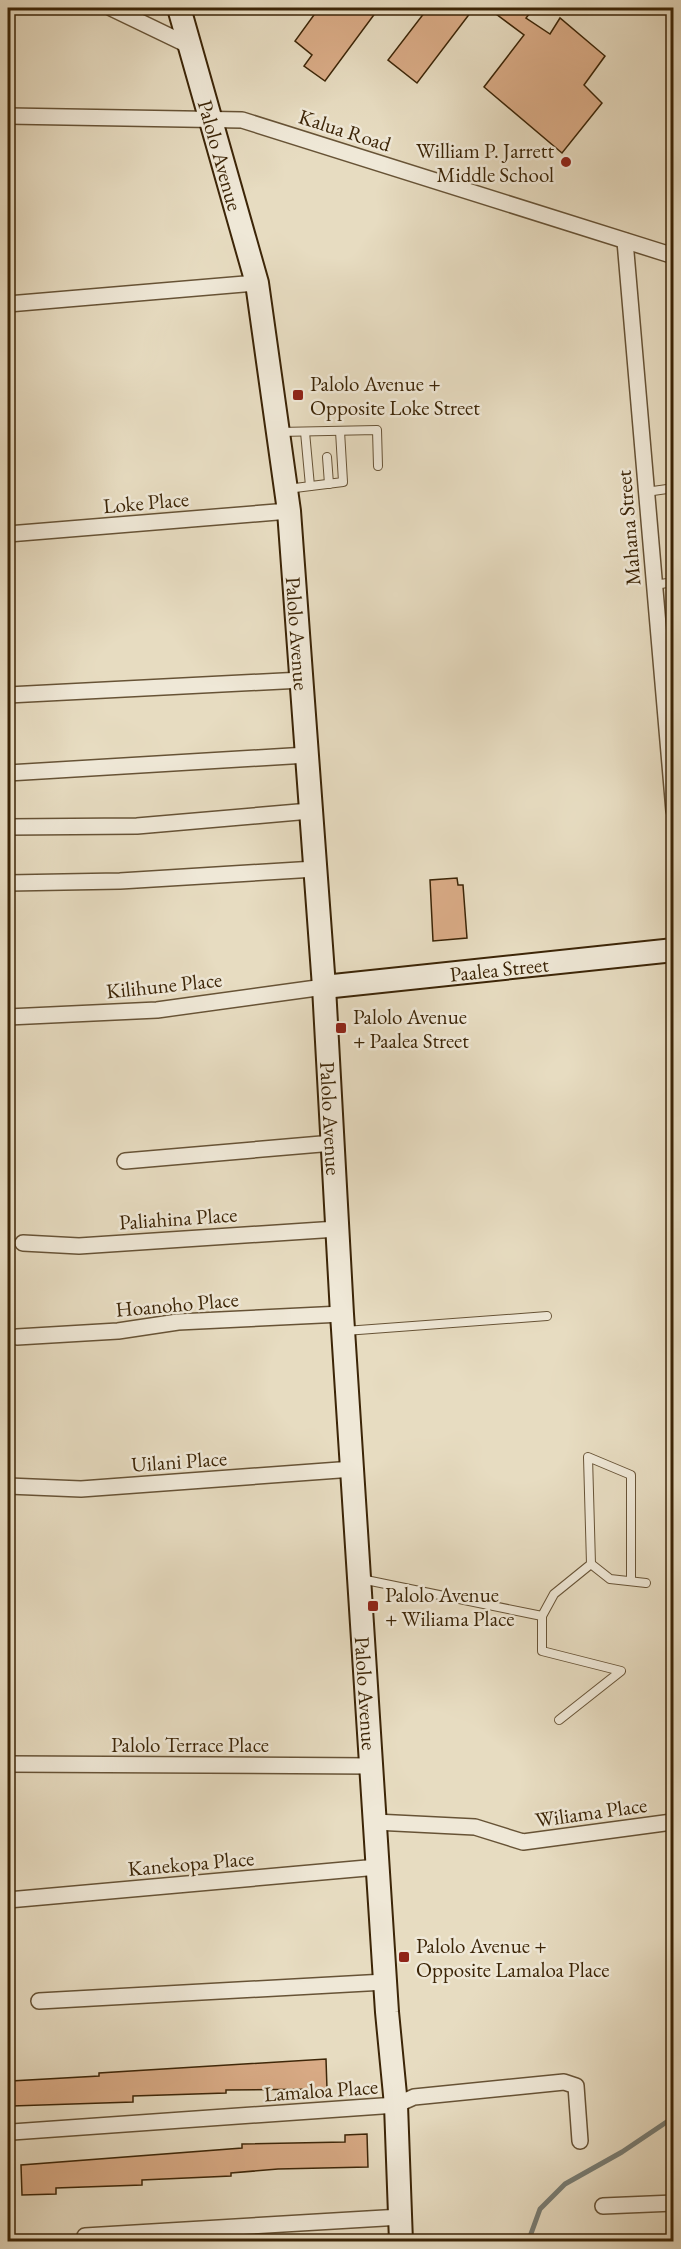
<svg xmlns="http://www.w3.org/2000/svg" width="681" height="2249" font-family="'EB Garamond',serif">
	<rect width="100%" height="100%" fill="#e7dcc1"/>
	<filter id="stains"><feTurbulence type="fractalNoise" baseFrequency=".00333" numOctaves="4"/><feColorMatrix values="0 0 0 0 .2 0 0 0 0 .09 0 0 0 0 .02 0 0 0 .5 -.17"/></filter>
	<radialGradient id="worn" r=".72"><stop offset=".6" stop-color="#630" stop-opacity="0"/><stop offset="1" stop-color="#630" stop-opacity=".3"/></radialGradient>
	<g fill="none" stroke-linecap="round" stroke-linejoin="round">
		<!-- stream -->
		<polyline stroke="#777d75" stroke-width="5" points="528,2242 540,2209 565,2184 622,2152 674,2117"/>
	</g>
	<!-- building -->
	<g fill="#d9ab86" stroke="#3c2507" stroke-width="1.5">
		<polygon points="319,8 379,8 325,81 304,66 312,55 295,41"/>
		<polygon points="428,8 474,8 417,83 388,60"/>
		<polygon points="488,8 534,8 526,18 550,34 560,18 605,56 584,85 602,103 562,153 484,87 524,35"/>
		<polygon points="457,878 458,885 463,885 467,938 433,941 430,880"/>
		<polygon points="326,2059 327,2089 226,2090 226,2093 133,2096 133,2102 12,2106 11,2081 99,2076 99,2073"/>
		<polygon points="367,2134 368,2167 278,2169 231,2173 231,2176 142,2180 142,2185 56,2188 56,2194 22,2195 21,2165 242,2148 242,2144 345,2142 345,2135"/>
	</g>
	<g fill="none" stroke-linecap="round" stroke-linejoin="round">
		<defs>
			<g id="lane">
				<polyline points="279,432 377,430 378,466"/>
				<polyline points="305,432 310,486"/>
				<polyline points="327,457 329,484"/>
				<polyline points="287,489 343,482 340,431"/>
				<polyline points="646,492 674,488"/>
				<polyline points="654,585 674,582"/>
				<polyline points="345,1331 547,1316"/>
				<polyline points="591,1564 610,1579 646,1583"/>
				<polyline points="361,1579 542,1616 542,1651 621,1671 559,1720"/>
				<polyline points="542,1616 554,1594 591,1564 588,1457 631,1475 631,1581"/>
			</g>
			<g id="street">
				<polyline points="111,8 190,46"/>
				<polyline points="8,116 242,120 674,256"/>
				<polyline points="625,241 674,811"/>
				<polyline points="8,304 257,283"/>
				<polyline points="8,534 289,511"/>
				<polyline points="8,695 302,680"/>
				<polyline points="8,773 307,755"/>
				<polyline points="8,827 137,826 310,811"/>
				<polyline points="8,883 120,881 315,869"/>
				<polyline points="8,1017 157,1010 324,987"/>
				<polyline points="125,1161 333,1143"/>
				<polyline points="23,1243 79,1246 337,1229"/>
				<polyline points="17,1337 118,1331 178,1322 342,1314"/>
				<polyline points="8,1486 81,1489 353,1469"/>
				<polyline points="8,1764 372,1766"/>
				<polyline points="375,1822 475,1827 523,1842 672,1822"/>
				<polyline points="8,1900 378,1867"/>
				<polyline points="39,2001 385,1982"/>
				<polyline points="12,2132 396,2105 414,2097 564,2082 576,2086 580,2141"/>
				<polyline points="603,2206 674,2203"/>
				<polyline points="85,2236 401,2217"/>
			</g>
			<g id="secondary">
				<path id="s1" d="M179 8 257 283 289 511 324 987 342 1314 387 2012 396 2105 401 2242"/>
				<path id="s2" d="M324 987 674 950"/>
			</g>
		</defs>
		<!-- lane casing -->
		<use href="#lane" stroke="#675336" stroke-width="10"/>
		<!-- street casing -->
		<use href="#street" stroke="#675336" stroke-width="18"/>
		<!-- secondary casing -->
		<use href="#secondary" stroke="#3c2507" stroke-width="26"/>
		<!-- lane -->
		<use href="#lane" stroke="#efe8d7" stroke-width="8"/>
		<!-- street -->
		<use href="#street" stroke="#efe8d7" stroke-width="15"/>
		<!-- secondary -->
		<use href="#secondary" stroke="#efe8d7" stroke-width="22"/>
	</g>
	<!-- markers -->
	<g fill="#8f2418" stroke="#efe8d7" stroke-width="2">
		<circle cx="566" cy="162" r="6"/>
		<rect x="292" y="389" width="12" height="12" rx="3"/>
		<rect x="335" y="1022" width="12" height="12" rx="3"/>
		<rect x="367" y="1600" width="12" height="12" rx="3"/>
		<rect x="398" y="1951" width="12" height="12" rx="3"/>
	</g>
	<g text-anchor="middle" dominant-baseline="central" stroke-width="5" stroke-linejoin="round" paint-order="stroke">
		<!-- street labels -->
		<g font-size="21" fill="#3c2507" stroke="#efe8d7">
			<text transform="translate(345 130) rotate(18)">Kalua Road</text>
			<text stroke="none"><textPath href="#s1" startOffset="153">Palolo Avenue</textPath></text>
			<text transform="translate(146 502) rotate(-5)">Loke Place</text>
			<text transform="translate(628 528) rotate(-95)">Mahana Street</text>
			<text stroke="none"><textPath href="#s1" startOffset="639">Palolo Avenue</textPath></text>
			<text stroke="none"><textPath href="#s2" startOffset="176">Paalea Street</textPath></text>
			<text transform="translate(164 985) rotate(-6)">Kilihune Place</text>
			<text stroke="none"><textPath href="#s1" startOffset="1125">Palolo Avenue</textPath></text>
			<text transform="translate(178 1218) rotate(-4)">Paliahina Place</text>
			<text transform="translate(177 1304) rotate(-5)">Hoanoho Place</text>
			<text transform="translate(179 1461) rotate(-4)">Uilani Place</text>
			<text stroke="none"><textPath href="#s1" startOffset="1701">Palolo Avenue</textPath></text>
			<text x="190" y="1744">Palolo Terrace Place</text>
			<text transform="translate(591 1812) rotate(-8)">Wiliama Place</text>
			<text transform="translate(191 1863) rotate(-5)">Kanekopa Place</text>
			<text transform="translate(321 2090) rotate(-4)">Lamaloa Place</text>
		</g>
		<!-- poi labels -->
		<g font-size="21" fill="#3c2507" stroke="#efe8d7" text-anchor="start">
			<text x="554" y="150" text-anchor="end">William P. Jarrett<tspan x="554" dy="24">Middle School</tspan></text>
			<text x="310" y="383">Palolo Avenue +<tspan x="310" dy="24">Opposite Loke Street</tspan></text>
			<text x="353" y="1016">Palolo Avenue<tspan x="353" dy="24">+ Paalea Street</tspan></text>
			<text x="385" y="1594">Palolo Avenue<tspan x="385" dy="24">+ Wiliama Place</tspan></text>
			<text x="416" y="1945">Palolo Avenue +<tspan x="416" dy="24">Opposite Lamaloa Place</tspan></text>
		</g>
	</g>
	<!-- margin -->
	<rect width="681" height="2249" fill="none" stroke="#e7dcc1" stroke-width="30"/>
	<rect x="9" y="9" width="663" height="2231" fill="none" stroke="#3c2507" stroke-width="3"/>
	<rect x="15" y="15" width="651" height="2219" fill="none" stroke="#3c2507" stroke-width="1.5"/>
	<rect width="100%" height="100%" filter="url(#stains)"/>
	<rect width="100%" height="100%" fill="url(#worn)"/>
</svg>
